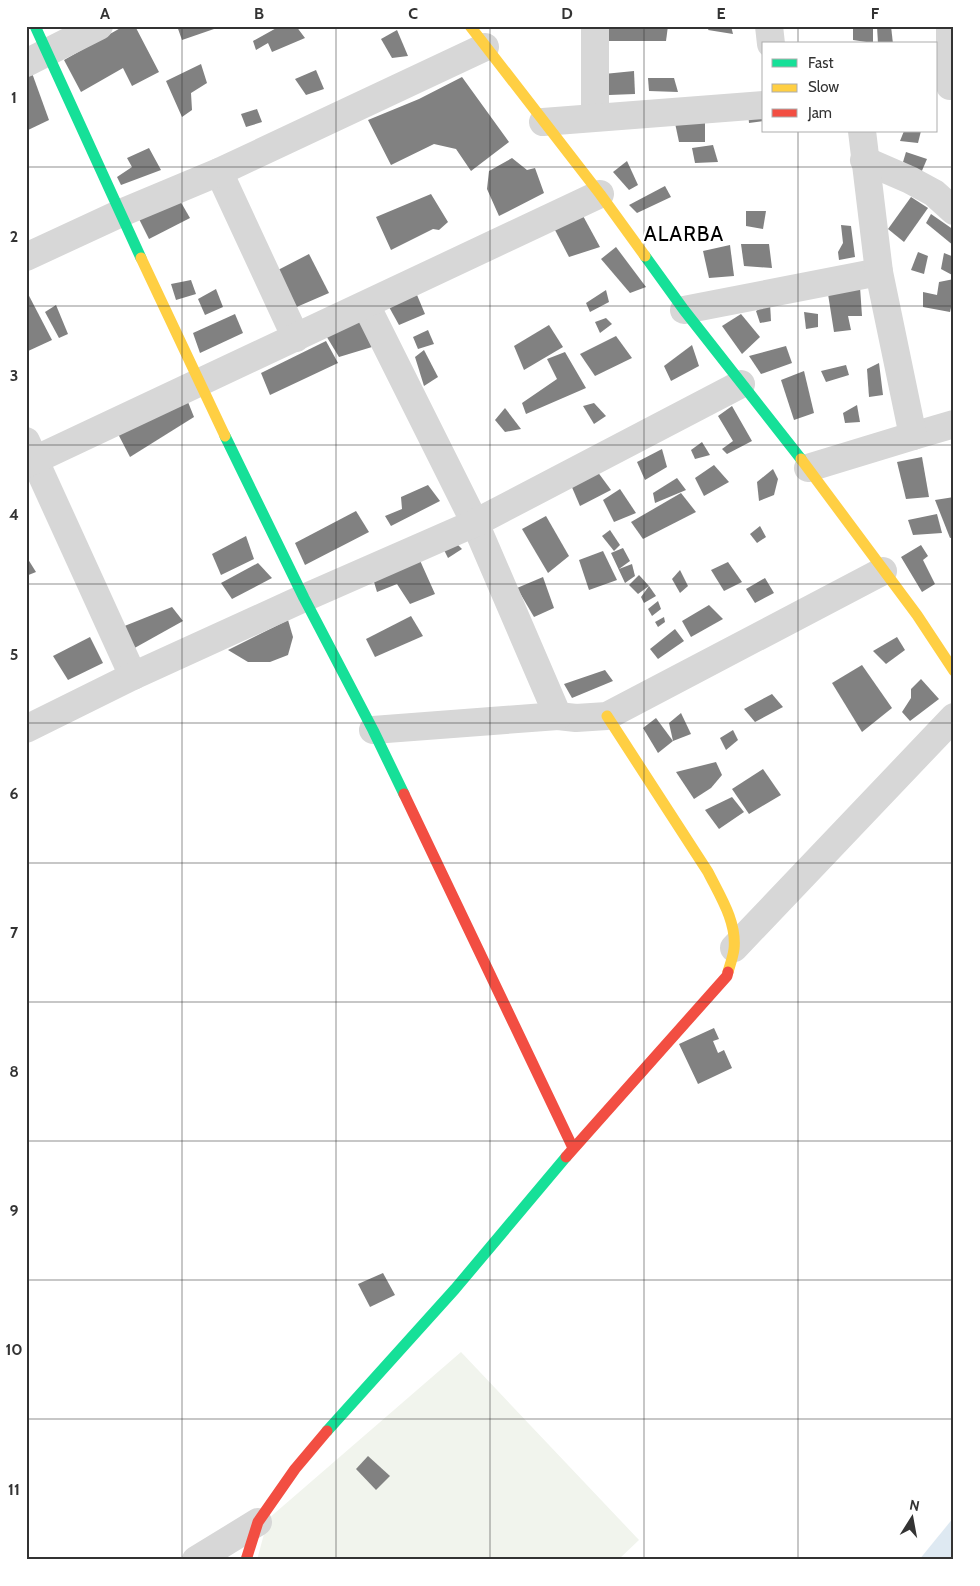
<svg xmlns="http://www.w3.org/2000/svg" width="980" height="1586" font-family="Cabin,sans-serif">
	<rect width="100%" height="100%" fill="#fff"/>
	<!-- green -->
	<polygon fill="#f1f4ed" points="461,1352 639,1540 618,1560 257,1560 268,1519"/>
	<!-- water -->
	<polygon fill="#dee9f2" points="954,1517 954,1560 919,1560"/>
	<!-- building -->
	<g fill="#818181">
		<polygon points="124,26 135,26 159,72 132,86 123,68 81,92 64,60"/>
		<polygon points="177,26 212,26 214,29 182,40"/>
		<polygon points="280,26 296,26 305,38 272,52 268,43 256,50 253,41"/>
		<polygon points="608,26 668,26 666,41 609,41"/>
		<polygon points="710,26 731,26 733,34 708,30"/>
		<polygon points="853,26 873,26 873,43 853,40"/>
		<polygon points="877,26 891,26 893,44 878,44"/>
		<polygon points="397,30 408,56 392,58 381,39"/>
		<polygon points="28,62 49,120 26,131 26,63"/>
		<polygon points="201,64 207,83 191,93 192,110 182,117 166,81"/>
		<polygon points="316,70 324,89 306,95 295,79"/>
		<polygon points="634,71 635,94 609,95 604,74"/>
		<polygon points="462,77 509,142 471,171 456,149 434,144 391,165 368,120 419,99"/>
		<polygon points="648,78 674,78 678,92 649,91"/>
		<polygon points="257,109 262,122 246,127 241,114"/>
		<polygon points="764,110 764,121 749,123 748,112"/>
		<polygon points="705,117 705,142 679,142 675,123"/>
		<polygon points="904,131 921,131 918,143 900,141"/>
		<polygon points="713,145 718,162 695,163 692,148"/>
		<polygon points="149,148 161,170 121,185 117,177 132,167 127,158"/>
		<polygon points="906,152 927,159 921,173 903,162"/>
		<polygon points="512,158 527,170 535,168 544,193 499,216 487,189 489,171"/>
		<polygon points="627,161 638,185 629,190 613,172"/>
		<polygon points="665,186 671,197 637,213 629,205"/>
		<polygon points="431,194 448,222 439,230 433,229 391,250 376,217"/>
		<polygon points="911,197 928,208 904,242 888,229"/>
		<polygon points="179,199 190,218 149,239 139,219"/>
		<polygon points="746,211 766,211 763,229 746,226"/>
		<polygon points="582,214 600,247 569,257 555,230"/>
		<polygon points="931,214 954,230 954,246 926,223"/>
		<polygon points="841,225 851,226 855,257 839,260 838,252 843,243"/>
		<polygon points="741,244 769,244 772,268 744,266"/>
		<polygon points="730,245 734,276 709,278 703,251"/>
		<polygon points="616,247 646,287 630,293 601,259"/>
		<polygon points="918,252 928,256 924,274 911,270"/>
		<polygon points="944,253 954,257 954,276 941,269"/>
		<polygon points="309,254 329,293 292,309 278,270"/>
		<polygon points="954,279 954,295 950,312 923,307 923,292 937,295 939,282"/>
		<polygon points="191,280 196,294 176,300 171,284"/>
		<polygon points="860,287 862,316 848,316 851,330 834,332 828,294"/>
		<polygon points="216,289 223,307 205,315 198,299"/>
		<polygon points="26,290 52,340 26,352"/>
		<polygon points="606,290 609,302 590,312 586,303"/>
		<polygon points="417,295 425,314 399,325 389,307"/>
		<polygon points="770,303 771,321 760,323 756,311"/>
		<polygon points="56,305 68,334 59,338 45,312"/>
		<polygon points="804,312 818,314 818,327 806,329"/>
		<polygon points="235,314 243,333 200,353 193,333"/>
		<polygon points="741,314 760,337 742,354 722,326"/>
		<polygon points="606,318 612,324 600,333 595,322"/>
		<polygon points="359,320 372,347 339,357 325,334"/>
		<polygon points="549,325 563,347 524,370 514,346"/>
		<polygon points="428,330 434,344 418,349 413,337"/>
		<polygon points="616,336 632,358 595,376 580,354"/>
		<polygon points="326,341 338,363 270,395 261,373"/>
		<polygon points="692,345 699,366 671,381 664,366"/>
		<polygon points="786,346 792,363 761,374 749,356"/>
		<polygon points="424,350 438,377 424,386 415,357"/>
		<polygon points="565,352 586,388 526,414 522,403 557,379 547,359"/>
		<polygon points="879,363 883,395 869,397 867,369"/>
		<polygon points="846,365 849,375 826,382 821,371"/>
		<polygon points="804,371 814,413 794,420 781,380"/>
		<polygon points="188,402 194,417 130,457 117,432"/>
		<polygon points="594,403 606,416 594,424 583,406"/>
		<polygon points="857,405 860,422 845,423 843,413"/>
		<polygon points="732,406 752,441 727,454 722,449 733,441 718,416"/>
		<polygon points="505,408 521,429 505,432 495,420"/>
		<polygon points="702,442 710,455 695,459 691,450"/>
		<polygon points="662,449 667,467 645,480 637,462"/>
		<polygon points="922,457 929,497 906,499 897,462"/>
		<polygon points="714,465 729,482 704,496 695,478"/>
		<polygon points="773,469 778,479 774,495 759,501 757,482"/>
		<polygon points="597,471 611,490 580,506 571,485"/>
		<polygon points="677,478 686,490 655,503 653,493"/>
		<polygon points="428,485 440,501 391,526 385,516 402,509 401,497"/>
		<polygon points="620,489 636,513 614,522 603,500"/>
		<polygon points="681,493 696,512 643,539 631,522"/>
		<polygon points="954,497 954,537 950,538 935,500"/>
		<polygon points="356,511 369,532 305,565 295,543"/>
		<polygon points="937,514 942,533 913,535 908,520"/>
		<polygon points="546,516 569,556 548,573 522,529"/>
		<polygon points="760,526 766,537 757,543 750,534"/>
		<polygon points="610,530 620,545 614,551 602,536"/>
		<polygon points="246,536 254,559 221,575 212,554"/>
		<polygon points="455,542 462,549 448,558 443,548"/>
		<polygon points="921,545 928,556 923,560 935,584 922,592 901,557"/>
		<polygon points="623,548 630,561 619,569 632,564 635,576 625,583 611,553"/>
		<polygon points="603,551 617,580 589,590 579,560"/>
		<polygon points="26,556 36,572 26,576"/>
		<polygon points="418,556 435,594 410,604 397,584 377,592 374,582"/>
		<polygon points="728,562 742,582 724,591 711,570"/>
		<polygon points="258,563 272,578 232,599 221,583"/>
		<polygon points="680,570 688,586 680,593 672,579"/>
		<polygon points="639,575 649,586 638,594 629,585"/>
		<polygon points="543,577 554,608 534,617 517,588"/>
		<polygon points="765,578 774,593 755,603 746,589"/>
		<polygon points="649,586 656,596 644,603 641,597"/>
		<polygon points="658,601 661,609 652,616 648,609"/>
		<polygon points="709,605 723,619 691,637 682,621"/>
		<polygon points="172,607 183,621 131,650 122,627"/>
		<polygon points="411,616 423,636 375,657 366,639"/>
		<polygon points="664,617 665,622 658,627 655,622"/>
		<polygon points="288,620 293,637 288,655 270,662 248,662 228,650"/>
		<polygon points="675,629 684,641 658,659 650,649"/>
		<polygon points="90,637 103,663 68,680 53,656"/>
		<polygon points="897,637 905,650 886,664 873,651"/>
		<polygon points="862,665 892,708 862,732 832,683"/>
		<polygon points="605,670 613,681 572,698 564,684"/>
		<polygon points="921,679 939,699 910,721 902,712 911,698 911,689"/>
		<polygon points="772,694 783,707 755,722 744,709"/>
		<polygon points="681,713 691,734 673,741 669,723"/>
		<polygon points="656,718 673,741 658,753 643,728"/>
		<polygon points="733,730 738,740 726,750 720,738"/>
		<polygon points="716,762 722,775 711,788 694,799 676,772"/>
		<polygon points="763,769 781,795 749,814 732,789"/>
		<polygon points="732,797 744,812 719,829 705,810"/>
		<polygon points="714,1028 719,1039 713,1041 718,1053 724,1050 732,1068 698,1084 679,1044"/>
		<polygon points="383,1273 395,1295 370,1307 358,1284"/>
		<polygon points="368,1456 390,1476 376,1490 356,1469"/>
	</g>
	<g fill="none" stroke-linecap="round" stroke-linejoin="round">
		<!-- street -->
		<g stroke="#d7d7d7" stroke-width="28">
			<polyline points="769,26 771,44"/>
			<polyline points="950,26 950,86"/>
			<polyline points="26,63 99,26"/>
			<polyline points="595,117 595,26"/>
			<polyline points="543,122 764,105"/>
			<polyline points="864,160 910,180 934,193 954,211"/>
			<polyline points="219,172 296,338"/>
			<polyline points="26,257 121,213 219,172 485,47"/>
			<polyline points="366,305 475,523 558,716 576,718 607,716 883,571"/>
			<polyline points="684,310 879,272"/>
			<polyline points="913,436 954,424"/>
			<polyline points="26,441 133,676"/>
			<polyline points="26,464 600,194"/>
			<polyline points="808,468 913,436 879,272 862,131"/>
			<polyline points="26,729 133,676 304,598 475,523 741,384"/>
			<polyline points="373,730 558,716"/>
			<polyline points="734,948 954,717"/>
			<polyline points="196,1560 258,1522"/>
		</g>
		<!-- fast -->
		<g stroke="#16e098" stroke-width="11">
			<polyline points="35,26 141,258"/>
			<polyline points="645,256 684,310 801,459"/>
			<polyline points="225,436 304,598 373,730 404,794"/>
			<polyline points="327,1431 455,1289 566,1157"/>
		</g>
		<!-- slow -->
		<g stroke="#ffcf43" stroke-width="11">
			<polyline points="470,26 600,194 645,256"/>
			<polyline points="141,258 225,436"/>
			<polyline points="801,459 917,615 954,671"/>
			<path d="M607 716 708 872C720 896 737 922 734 949 733 957 730 965 728 972"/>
		</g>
		<!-- jam -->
		<g stroke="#f24e42" stroke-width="11">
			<polyline points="404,794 573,1148"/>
			<polyline points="566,1157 727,976 728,972"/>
			<polyline points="246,1560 258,1522 295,1469 327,1431"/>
		</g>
	</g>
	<!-- grid -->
	<path fill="none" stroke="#333" stroke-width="1" stroke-opacity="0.55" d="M182 26V1560M336 26V1560M490 26V1560M644 26V1560M798 26V44M798 131V1560M26 167H954M26 306H954M26 445H954M26 584H954M26 723H954M26 863H954M26 1002H954M26 1141H954M26 1280H954M26 1419H954"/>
	<g text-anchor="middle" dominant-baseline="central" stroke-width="5" stroke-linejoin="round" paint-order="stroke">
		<!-- quarter labels -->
		<g font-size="21" letter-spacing="1" fill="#000" stroke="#fff">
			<text x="684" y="233">ALARBA</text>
		</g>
	</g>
	<!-- border -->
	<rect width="980" height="1586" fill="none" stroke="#ffffff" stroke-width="55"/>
	<!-- legend -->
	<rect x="762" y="42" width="175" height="90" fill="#ffffff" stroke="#adadad"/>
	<rect x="772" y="59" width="25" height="8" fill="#16e098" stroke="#adadad"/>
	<text x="808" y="68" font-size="15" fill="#333333">Fast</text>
	<rect x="772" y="84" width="25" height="8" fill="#ffcf43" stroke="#adadad"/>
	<text x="808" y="92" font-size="15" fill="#333333">Slow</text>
	<rect x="772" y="109" width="25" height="8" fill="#f24e42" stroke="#adadad"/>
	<text x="808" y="118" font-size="15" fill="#333333">Jam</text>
	<!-- north arrow -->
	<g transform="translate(912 1518) rotate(11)" stroke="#ffffff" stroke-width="4" paint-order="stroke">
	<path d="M0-4L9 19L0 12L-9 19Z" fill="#333333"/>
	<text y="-8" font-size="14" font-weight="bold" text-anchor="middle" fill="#333333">N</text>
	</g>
	<rect x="28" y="28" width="924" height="1530" fill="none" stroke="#333" stroke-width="2"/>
	<g font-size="16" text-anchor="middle" font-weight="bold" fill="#333">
		<text x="105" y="19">A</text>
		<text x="259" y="19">B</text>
		<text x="413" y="19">C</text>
		<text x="567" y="19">D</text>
		<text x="721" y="19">E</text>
		<text x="875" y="19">F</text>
		<text x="14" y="103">1</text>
		<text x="14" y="242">2</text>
		<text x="14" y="381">3</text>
		<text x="14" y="520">4</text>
		<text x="14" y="660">5</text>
		<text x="14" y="799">6</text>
		<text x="14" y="938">7</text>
		<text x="14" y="1077">8</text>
		<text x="14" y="1216">9</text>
		<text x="14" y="1355">10</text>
		<text x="14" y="1495">11</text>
	</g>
</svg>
